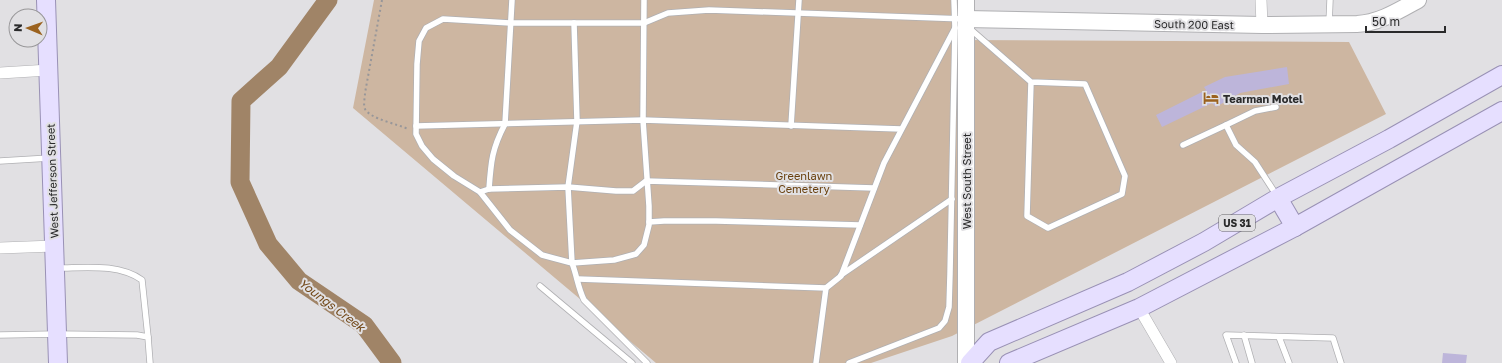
<svg xmlns="http://www.w3.org/2000/svg" width="1502" height="363" font-family="'Golos Text',sans-serif">
	<rect width="100%" height="100%" fill="#e1e0e3"/>
	<!-- green -->
	<polygon fill="#cdb6a1" points="374,0 960,0 960,40 1349,42 1386,114 952,336 871,363 656,363 353,108"/>
	<g fill="none" stroke-linecap="round" stroke-linejoin="round">
		<!-- river -->
		<polyline stroke="#a08467" stroke-width="19" points="328,0 279,67 241,101 240,182 268,244 299,281 364,325 392,363"/>
	</g>
	<!-- building -->
	<g fill="#bdb5da">
		<polygon points="1287,67 1289,84 1240,93 1216,107 1212,103 1162,127 1156,115 1206,90 1204,87 1225,77"/>
		<polygon points="1443,353 1467,355 1466,363 1442,363"/>
	</g>
	<g fill="none" stroke-linecap="round" stroke-linejoin="round">
		<defs>
			<g id="lane">
				<polyline points="574,23 577,121 568,187 572,263 614,260 636,254 644,245 649,225 649,206 643,120 644,0"/>
				<polyline points="1329,24 1330,0"/>
				<polyline points="969,28 1031,82 1027,216 1048,228 1122,194 1125,176 1085,84 1031,82"/>
				<polyline points="1226,125 1255,111 1276,107"/>
				<polyline points="416,126 643,120 901,129"/>
				<polyline points="791,126 799,0"/>
				<polyline points="1183,145 1226,125 1236,145 1255,162 1277,196"/>
				<polyline points="0,161 50,158"/>
				<path d="M489 189C491 161 492 149 505 124L512 0"/>
				<polyline points="480,192 489,189 568,187 616,191 633,191 646,181 874,188"/>
				<polyline points="649,222 664,221 716,221 860,225"/>
				<path d="M57 268C84 268 118 263 142 280L148 337"/>
				<polyline points="841,275 952,199"/>
				<polyline points="578,279 826,288"/>
				<polyline points="540,286 632,363"/>
				<polyline points="0,335 57,334 137,335 148,337 150,363"/>
				<polyline points="1244,335 1252,363"/>
				<polyline points="1279,337 1289,363"/>
				<path d="M647 363 584 300C578 288 577 276 572 263L542 255 510 230 480 192 454 176 433 159 422 146 416 134 417 64 419 41 426 28 443 19 511 23H644L668 13 709 10 965 19"/>
				<polyline points="816,363 826,288 841,276 884,163 955,28 954,0"/>
				<polyline points="849,363 939,328 945,321 949,307 950,274 955,28"/>
				<polyline points="1236,363 1226,335 1333,338 1341,363"/>
			</g>
			<g id="street">
				<polyline points="1261,0 1262,25"/>
				<polyline points="0,73 49,70"/>
				<polyline points="0,248 54,246"/>
				<polyline points="1139,308 1171,363"/>
			</g>
			<g id="secondary">
				<path d="M966 19 1262 25 1357 24C1379 23 1398 11 1418 0"/>
				<polyline points="966,363 966,0"/>
			</g>
			<g id="primary">
				<polyline points="46,0 58,363"/>
				<polyline points="1278,198 1295,227"/>
				<polyline points="970,363 989,342 1128,282 1204,242 1278,198 1389,139 1502,75"/>
				<polyline points="1009,363 1139,308 1295,227 1502,111"/>
			</g>
		</defs>
		<!-- lane casing -->
		<use href="#lane" stroke="#b0b0b3" stroke-width="7"/>
		<!-- street casing -->
		<use href="#street" stroke="#b0b0b3" stroke-width="12"/>
		<!-- secondary casing -->
		<use href="#secondary" stroke="#b0b0b3" stroke-width="18"/>
		<!-- primary casing -->
		<use href="#primary" stroke="#9991b5" stroke-width="20"/>
		<!-- path -->
		<path stroke="#979699" stroke-width="2" stroke-dasharray="2 3" stroke-linecap="butt" d="M382 0 365 93C365 98 363 104 365 109 370 119 398 124 408 129"/>
		<!-- lane -->
		<use href="#lane" stroke="#fff" stroke-width="5.5"/>
		<!-- street -->
		<use href="#street" stroke="#fff" stroke-width="11"/>
		<!-- secondary -->
		<use href="#secondary" stroke="#fff" stroke-width="16"/>
		<!-- primary -->
		<use href="#primary" stroke="#e6dfff" stroke-width="18"/>
	</g>
	<!-- icons -->
	<defs>
		<symbol id="hotel-bare" viewBox="-9 -9 18 18"><path d="M-6-4.5h1.5V1H6V5H4.5V3h-9V5H-6ZM-4 0a1.8 1.8 0 1 1 3.6 0ZM.5 0V-2.5h3Q6-2.5 6 0Z" fill="#9b621f" stroke="#e1e0e3" stroke-width="2.5" paint-order="stroke"/></symbol>
	</defs>
	<g fill-rule="evenodd">
		<use href="#hotel-bare" x="1200" y="87" width="22" height="22"/>
	</g>
	<g text-anchor="middle" dominant-baseline="central" stroke-width="4" stroke-linejoin="round" paint-order="stroke">
		<!-- shield labels -->
		<rect fill="#e1e0e3" stroke="#616162" stroke-width="1" x="1219" y="215" width="36" height="16" rx="3"/>
		<g font-size="10" font-weight="bold" fill="#2a2a2b">
			<text x="1237" y="223">US 31</text>
		</g>
		<!-- street labels -->
		<g font-size="11" fill="#2a2a2b" stroke="#e1e0e3">
			<text transform="translate(1194 24) rotate(1)">South 200 East</text>
			<text transform="translate(52 181) rotate(-92)">West Jefferson Street</text>
			<text transform="translate(966 181) rotate(-90)">West South Street</text>
		</g>
		<!-- poi labels -->
		<g font-size="11" font-weight="bold" fill="#2a2a2b" stroke="#e1e0e3" text-anchor="start">
			<text x="1223" y="98">Tearman Motel</text>
		</g>
		<!-- park labels -->
		<g font-size="11" fill="#6a410f" stroke="#e1e0e3">
			<text x="804" y="175">Greenlawn<tspan x="804" dy="13">Cemetery</tspan></text>
		</g>
		<!-- water labels -->
		<g font-size="12" font-style="italic" fill="#724818" stroke="#e1e0e3">
			<text transform="translate(332 305) rotate(37)">Youngs Creek</text>
		</g>
	</g>
	<!-- north arrow -->
	<g transform="translate(28 28) rotate(272)"><circle r="19" fill="#e1e0e3" stroke="#989799"/>
	<path d="M0-3L7 15L0 10L-7 15Z" fill="#9b621f"/>
	<text y="-6" font-size="11" font-weight="bold" text-anchor="middle" fill="#2a2a2b">N</text>
	</g>
	<!-- scale -->
	<path d="M1366 26v6h79v-6" fill="none" stroke="#2a2a2b" stroke-width="2"/>
	<text x="1372" y="26" font-size="12" fill="#2a2a2b" stroke="#e1e0e3" stroke-width="3" paint-order="stroke">50 m</text>
</svg>
